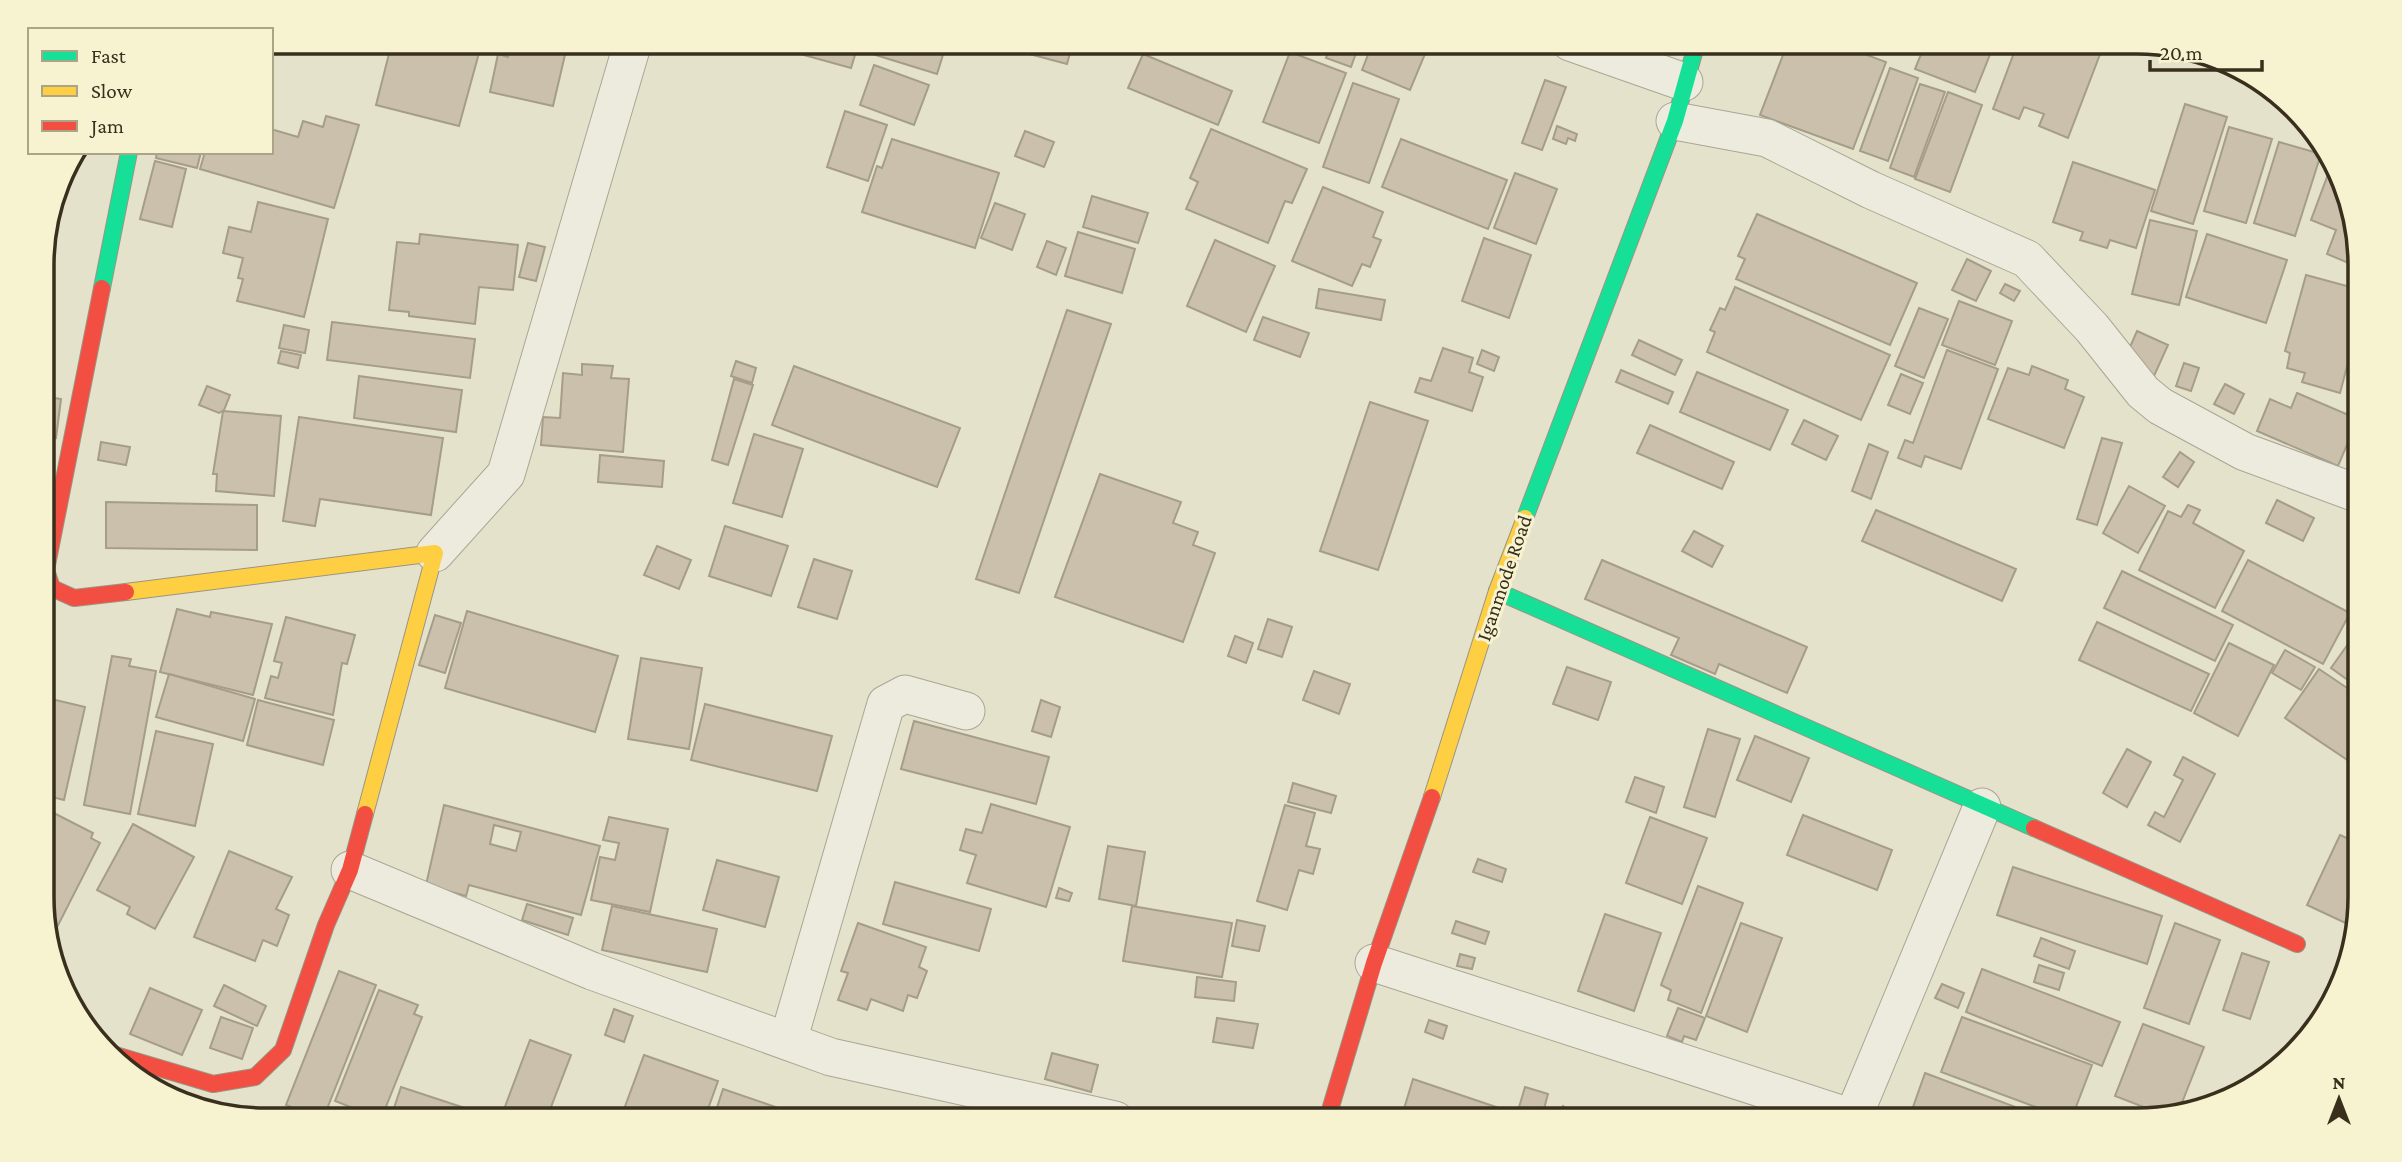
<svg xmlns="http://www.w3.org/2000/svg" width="2402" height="1162" font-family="'Crimson Pro',serif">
	<rect width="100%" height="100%" fill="#e5e2cb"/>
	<!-- building -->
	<g fill="#cac0ac" stroke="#a59d8a" stroke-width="2" fill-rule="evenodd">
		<polygon points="392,42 482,42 459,126 376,105"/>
		<polygon points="511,42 568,42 553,106 490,92 498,54 508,57"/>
		<polygon points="708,42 757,42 756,52"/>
		<polygon points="795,42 859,42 851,68 793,52"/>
		<polygon points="869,42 947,42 937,74 866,52"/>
		<polygon points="1004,42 1073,42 1067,64 1003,47"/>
		<polygon points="1332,42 1360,42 1351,67 1326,58"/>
		<polygon points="1373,42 1430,42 1410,90 1362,70"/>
		<polygon points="1788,42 1832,42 1886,62 1853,149 1760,115"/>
		<polygon points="1926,42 1995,42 1975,92 1915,69"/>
		<polygon points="2018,42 2084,42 2102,49 2068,138 2039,126 2044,114 2024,107 2019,119 1993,109"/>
		<polygon points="1290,52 1346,73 1319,143 1263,122"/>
		<polygon points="1143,54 1232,91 1218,125 1128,88"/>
		<polygon points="874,65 929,85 914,125 860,105"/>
		<polygon points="1890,68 1918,78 1888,161 1860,151"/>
		<polygon points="1545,80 1566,87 1542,150 1522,143"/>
		<polygon points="1353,83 1399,99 1369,183 1323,167"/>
		<polygon points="1920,84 1945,92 1914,177 1890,168"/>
		<polygon points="1948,92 1982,105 1950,192 1915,179"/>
		<polygon points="2185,104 2227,117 2193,224 2151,211"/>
		<polygon points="845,111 887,125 868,181 827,167"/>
		<polygon points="326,116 359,125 334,208 200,169 205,152 271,152 271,129 298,137 303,121 323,127"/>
		<polygon points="1557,126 1577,134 1575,141 1568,138 1566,144 1553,139"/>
		<polygon points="2229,127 2272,139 2246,223 2204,211"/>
		<polygon points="1211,129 1307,169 1292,203 1285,201 1268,243 1186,209 1198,182 1190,178"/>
		<polygon points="1025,131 1054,142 1044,167 1015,156"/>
		<polygon points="892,139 999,173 975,248 862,212 877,166 882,168"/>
		<polygon points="1401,139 1507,180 1488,229 1382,187"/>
		<polygon points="2279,142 2321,154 2295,236 2254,223"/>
		<polygon points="157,152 201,152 197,168 156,158"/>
		<polygon points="155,161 186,169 172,227 140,219"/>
		<polygon points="2073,162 2155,190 2136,248 2110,240 2107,248 2080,240 2083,232 2053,222"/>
		<polygon points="2330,169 2358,236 2358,267 2327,254 2336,230 2311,220"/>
		<polygon points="1515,173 1557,189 1536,244 1494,228"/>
		<polygon points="1323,187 1383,212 1373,237 1381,240 1370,267 1362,264 1352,286 1292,261"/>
		<polygon points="1092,196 1148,213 1138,243 1083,227"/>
		<polygon points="258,202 328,219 304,317 237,301 243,279 238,278 243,258 223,253 229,227 251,232"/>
		<polygon points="995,203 1025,214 1012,250 981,238"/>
		<polygon points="1757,214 1917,283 1890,345 1736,279 1745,259 1738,256"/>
		<polygon points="2150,220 2197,231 2179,305 2132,294"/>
		<polygon points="1078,232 1135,249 1122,293 1065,276"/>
		<polygon points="420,234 518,245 513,290 479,287 475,324 409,316 409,312 389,310 397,242 419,244"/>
		<polygon points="2207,234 2287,260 2266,323 2186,297"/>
		<polygon points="1484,238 1531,255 1509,318 1462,301"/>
		<polygon points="1215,240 1275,266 1246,332 1187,306"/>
		<polygon points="1047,241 1066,248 1056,275 1037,267"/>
		<polygon points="528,243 545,247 536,281 519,277"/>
		<polygon points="1967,259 1991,271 1976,301 1952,290"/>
		<polygon points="2306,275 2358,289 2358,325 2340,393 2302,382 2305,373 2287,368 2290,353 2285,351"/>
		<polygon points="2005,284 2020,291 2014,301 2000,293"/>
		<polygon points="1735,287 1890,355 1861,420 1707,352 1715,332 1710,330 1720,308 1725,310"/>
		<polygon points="1319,289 1385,300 1381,320 1316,308"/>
		<polygon points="1959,301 2012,321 1995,365 1942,345"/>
		<polygon points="1919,308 1948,319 1924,378 1895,366"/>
		<polygon points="1067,310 1111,324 1019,593 976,579"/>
		<polygon points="1263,317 1309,333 1300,357 1254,340"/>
		<polygon points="332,322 475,339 470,378 327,360"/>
		<polygon points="284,325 309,330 305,353 279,348"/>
		<polygon points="2137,331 2168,345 2154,376 2123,363"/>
		<polygon points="1639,340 1682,360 1675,375 1632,355"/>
		<polygon points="1443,348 1473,358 1469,372 1483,377 1472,411 1415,392 1420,378 1431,381"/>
		<polygon points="1482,350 1499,357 1494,371 1477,364"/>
		<polygon points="1947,350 1998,369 1961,469 1925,456 1921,467 1898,458 1905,440 1913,443"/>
		<polygon points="281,351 301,355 298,368 278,363"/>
		<polygon points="736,361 756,368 752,383 731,376"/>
		<polygon points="2184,363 2199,368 2191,391 2176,386"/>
		<polygon points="582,364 613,366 611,378 629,379 623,452 541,445 543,417 560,418 563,373 582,375"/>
		<polygon points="794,366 960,428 937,487 772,425"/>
		<polygon points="2032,366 2068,380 2065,389 2084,397 2064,448 1988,419 2008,368 2029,375"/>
		<polygon points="1621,370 1673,392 1668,404 1616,382"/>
		<polygon points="1697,372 1788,410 1770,450 1680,412"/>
		<polygon points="1901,374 1923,383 1910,414 1888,405"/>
		<polygon points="359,376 462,390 456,432 354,418"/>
		<polygon points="734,379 753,385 728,465 712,460"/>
		<polygon points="2225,384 2244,394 2234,414 2214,404"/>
		<polygon points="207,386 230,395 224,410 219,413 199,405"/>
		<polygon points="2297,393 2358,419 2338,466 2257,431 2270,399 2291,408"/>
		<polygon points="43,396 61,399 56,438 43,436"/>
		<polygon points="1370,402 1428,421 1378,570 1320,551"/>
		<polygon points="223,411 281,416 274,496 216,491 217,474 213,474"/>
		<polygon points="299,417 443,438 431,515 320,499 315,526 283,521"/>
		<polygon points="1804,420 1838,436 1826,460 1792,444"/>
		<polygon points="1650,425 1734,462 1722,489 1637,453"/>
		<polygon points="754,434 803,449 782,517 733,503"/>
		<polygon points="2102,438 2122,443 2097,525 2077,519"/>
		<polygon points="101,442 130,447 126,465 98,460"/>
		<polygon points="1869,444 1888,452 1871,499 1852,491"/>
		<polygon points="2180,452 2194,462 2178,487 2163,477"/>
		<polygon points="600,455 664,461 662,487 598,482"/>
		<polygon points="1100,474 1181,502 1173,523 1198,532 1193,545 1215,553 1183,642 1055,597"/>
		<polygon points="2129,486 2165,506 2138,553 2103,533"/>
		<polygon points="2277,500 2314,518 2303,541 2266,523"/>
		<polygon points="106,502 257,505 257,550 106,548"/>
		<polygon points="2188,505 2200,510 2193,523 2244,551 2215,608 2139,570 2168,511 2181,517"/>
		<polygon points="1876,510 2016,569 2002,601 1862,541"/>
		<polygon points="725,526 788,546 771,596 709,576"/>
		<polygon points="1694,531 1723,546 1712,567 1682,551"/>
		<polygon points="657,546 691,560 679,589 644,575"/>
		<polygon points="814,559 852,571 837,619 798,607"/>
		<polygon points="1602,560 1807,647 1787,693 1719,664 1715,674 1671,655 1679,638 1585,599"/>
		<polygon points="2248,560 2350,613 2323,664 2222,611"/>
		<polygon points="2122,571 2233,625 2215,661 2104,608"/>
		<polygon points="177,609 210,617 211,612 272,624 253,695 160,672"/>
		<polygon points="467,611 618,656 595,732 445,688"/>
		<polygon points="435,615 461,623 445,673 419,665"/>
		<polygon points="286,617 355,635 347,664 342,663 333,715 265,698 271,676 278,678 282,663 274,661"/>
		<polygon points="1268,619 1292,627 1282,657 1258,649"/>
		<polygon points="2097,622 2209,674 2191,711 2079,660"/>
		<polygon points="1235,636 1253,643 1246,663 1228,656"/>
		<polygon points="2353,637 2359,641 2359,688 2331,668"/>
		<polygon points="2229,643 2274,665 2238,736 2194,713"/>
		<polygon points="2285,650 2315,667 2301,690 2272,673"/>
		<polygon points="112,656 131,659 129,666 156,671 130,814 84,805"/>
		<polygon points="641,658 702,668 689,749 628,739"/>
		<polygon points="1567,667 1611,682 1598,720 1553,704"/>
		<polygon points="2319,669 2359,696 2360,745 2349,761 2285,718"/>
		<polygon points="1314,671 1350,684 1339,714 1303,700"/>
		<polygon points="169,674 255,699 243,741 156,717"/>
		<polygon points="43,697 85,707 64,800 44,795"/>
		<polygon points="258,700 334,720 323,765 247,745"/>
		<polygon points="1041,700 1060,707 1051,737 1032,731"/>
		<polygon points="705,704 832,736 817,791 691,760"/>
		<polygon points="914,721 1049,757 1036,804 901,769"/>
		<polygon points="1708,729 1740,739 1715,817 1684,807"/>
		<polygon points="156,731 213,744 195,826 138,814"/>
		<polygon points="1755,736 1809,758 1791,802 1737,780"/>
		<polygon points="2127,749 2151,762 2127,807 2103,793"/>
		<polygon points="2183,757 2215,774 2180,842 2148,825 2155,812 2164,817 2183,780 2174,775"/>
		<polygon points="1635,777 1664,787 1656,813 1626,802"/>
		<polygon points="1293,783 1336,796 1331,813 1288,802"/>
		<polygon points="991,804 1070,827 1046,907 967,883 976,855 960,850 966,829 982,833"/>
		<path d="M444 805 600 846 581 915 469 885 466 896 426 885ZM494 825 521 832 516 851 490 844Z"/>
		<polygon points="1285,805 1315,813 1306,846 1320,849 1313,874 1299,870 1287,910 1257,901"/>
		<polygon points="44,808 93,833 91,838 100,843 50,941 44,927"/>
		<polygon points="1803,815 1892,850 1877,890 1787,855"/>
		<polygon points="609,817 668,829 650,912 591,900 600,857 615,860 619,843 603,840"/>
		<polygon points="1650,817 1707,838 1682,904 1626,883"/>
		<polygon points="133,824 194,857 155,929 127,914 130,907 97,890"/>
		<polygon points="2340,835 2360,844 2360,897 2352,926 2307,905"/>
		<polygon points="1108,846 1145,852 1136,906 1099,899"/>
		<polygon points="229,851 292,877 276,909 289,915 277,946 263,940 255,961 194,937"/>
		<polygon points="1478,859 1506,869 1502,882 1473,872"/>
		<polygon points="717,860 779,877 765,927 703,910"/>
		<polygon points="2013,867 2162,916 2147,964 1997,915"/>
		<polygon points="895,882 991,909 979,951 883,924"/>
		<polygon points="1698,886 1743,903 1701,1013 1668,1000 1671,990 1661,985"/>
		<polygon points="1059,888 1072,893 1069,901 1056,898"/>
		<polygon points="527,904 573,918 568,935 522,920"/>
		<polygon points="612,906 717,929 707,972 602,950"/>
		<polygon points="1132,906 1232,923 1222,977 1123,961"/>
		<polygon points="1605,914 1661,933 1634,1011 1578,991"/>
		<polygon points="1237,920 1265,926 1259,951 1232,946"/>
		<polygon points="1456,921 1489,932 1485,944 1452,933"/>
		<polygon points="858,923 926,947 919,967 927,971 917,998 908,995 903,1011 871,999 867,1010 838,1000 848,973 841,971"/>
		<polygon points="1741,923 1782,938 1747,1032 1706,1016"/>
		<polygon points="2175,923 2220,940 2189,1024 2144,1008"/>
		<polygon points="2041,938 2075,951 2069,969 2034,956"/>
		<polygon points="2242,953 2269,962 2250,1019 2223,1010"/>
		<polygon points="1460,954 1475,958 1472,969 1457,966"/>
		<polygon points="2039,965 2064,973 2059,990 2034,982"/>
		<polygon points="1982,969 2120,1022 2102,1066 1966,1012"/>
		<polygon points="339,971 376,985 323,1119 286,1105"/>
		<polygon points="1197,977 1236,982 1234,1001 1195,997"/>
		<polygon points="1942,984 1964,993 1958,1008 1935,998"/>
		<polygon points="224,985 266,1006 257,1026 214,1006"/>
		<polygon points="150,988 202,1010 182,1055 130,1034"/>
		<polygon points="379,990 418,1005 414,1014 422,1017 381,1119 335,1101"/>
		<polygon points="1678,1008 1705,1018 1696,1040 1684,1036 1682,1042 1667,1036"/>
		<polygon points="614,1009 633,1016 624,1042 605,1035"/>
		<polygon points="221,1017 253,1028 242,1059 210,1048"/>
		<polygon points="1962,1017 2092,1065 2071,1120 1941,1072"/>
		<polygon points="1217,1018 1258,1024 1253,1048 1213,1042"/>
		<polygon points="1429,1020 1447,1026 1443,1039 1425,1032"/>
		<polygon points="2143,1024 2204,1047 2179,1110 2164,1115 2115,1096"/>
		<polygon points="530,1040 571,1055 546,1120 500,1120"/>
		<polygon points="1052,1053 1098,1065 1091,1092 1045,1079"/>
		<polygon points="644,1055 718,1081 704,1120 620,1120"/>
		<polygon points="1925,1073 2050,1120 1937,1120 1912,1110"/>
		<polygon points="1413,1079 1499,1108 1495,1120 1435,1120 1404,1109"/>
		<polygon points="401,1087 489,1116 488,1120 390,1120"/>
		<polygon points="1525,1087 1548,1094 1541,1120 1517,1114"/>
		<polygon points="723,1089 796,1114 794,1120 713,1120"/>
		<polygon points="1563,1106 1579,1116 1577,1120 1555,1120"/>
	</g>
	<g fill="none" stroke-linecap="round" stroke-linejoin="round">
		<defs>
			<g id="street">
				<polyline points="1570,42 1684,82"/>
				<polyline points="1675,121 1767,138 1871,190 2027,259 2092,328 2143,392 2160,406 2245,452 2359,494"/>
				<polyline points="435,553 506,474 633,42"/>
				<polyline points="350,870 592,971 831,1057 1115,1120"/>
				<polyline points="1374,963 1859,1120"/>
				<polyline points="788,1041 886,704 905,694 966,711"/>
				<polyline points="1852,1120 1982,807"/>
			</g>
			<g id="fast">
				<polyline points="102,288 129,152"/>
				<polyline points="1525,518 1675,121 1697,42"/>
				<polyline points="1497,591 2034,828"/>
			</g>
			<g id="slow">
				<polyline points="126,592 435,553 365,814"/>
				<polyline points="1432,797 1497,591 1525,518"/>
			</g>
			<g id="jam">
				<polyline points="102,288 46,570 52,588 74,598 126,592"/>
				<polyline points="2034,828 2297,944"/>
				<polyline points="115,1055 213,1084 255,1077 283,1050 326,925 350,870 365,814"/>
				<polyline points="1327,1120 1374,963 1432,797"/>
			</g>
		</defs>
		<!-- street casing -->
		<use href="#street" stroke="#aaa695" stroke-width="39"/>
		<!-- fast casing -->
		<use href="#fast" stroke="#9a9584" stroke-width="18"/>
		<!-- slow casing -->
		<use href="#slow" stroke="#9a9584" stroke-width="18"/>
		<!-- jam casing -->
		<use href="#jam" stroke="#9a9584" stroke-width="18"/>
		<!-- street -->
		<use href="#street" stroke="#edebde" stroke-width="37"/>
		<!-- fast -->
		<use href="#fast" stroke="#16e098" stroke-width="16"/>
		<!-- slow -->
		<use href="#slow" stroke="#ffcf43" stroke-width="16"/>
		<!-- jam -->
		<use href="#jam" stroke="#f24e42" stroke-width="16"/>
	</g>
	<g text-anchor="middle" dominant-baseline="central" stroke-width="6" stroke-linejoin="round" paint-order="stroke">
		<!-- street labels -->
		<g font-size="21" fill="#392f1c" stroke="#f7f3d0">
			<text transform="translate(1504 578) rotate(-71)">Iganmode Road</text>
		</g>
	</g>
	<!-- crop -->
	<path d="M0 0H2402V1162H0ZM265 54H2137A211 211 0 0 1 2348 265V897A211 211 0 0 1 2137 1108H265A211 211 0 0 1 54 897V265A211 211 0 0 1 265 54Z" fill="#f7f3d0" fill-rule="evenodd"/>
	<path fill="none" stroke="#392f1c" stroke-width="3.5" d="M265 54H2137A211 211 0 0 1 2348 265V897A211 211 0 0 1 2137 1108H265A211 211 0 0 1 54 897V265A211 211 0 0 1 265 54Z"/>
	<!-- legend -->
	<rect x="28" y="28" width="245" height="126" fill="#f7f3d0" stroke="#aba588" stroke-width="2"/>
	<rect x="42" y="51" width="35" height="10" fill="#16e098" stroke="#aba588" stroke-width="2"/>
	<text x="91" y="63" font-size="21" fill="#392f1c">Fast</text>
	<rect x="42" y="86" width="35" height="10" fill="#ffcf43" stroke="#aba588" stroke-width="2"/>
	<text x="91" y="98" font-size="21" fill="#392f1c">Slow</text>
	<rect x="42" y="121" width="35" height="10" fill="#f24e42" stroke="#aba588" stroke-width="2"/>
	<text x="91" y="133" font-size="21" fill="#392f1c">Jam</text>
	<!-- north arrow -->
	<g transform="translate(2339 1099)" stroke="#f7f3d0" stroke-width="5" paint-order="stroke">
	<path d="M0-5L12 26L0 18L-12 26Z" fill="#392f1c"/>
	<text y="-10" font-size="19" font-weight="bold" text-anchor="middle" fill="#392f1c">N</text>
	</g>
	<!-- scale -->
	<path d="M2150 60v10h112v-10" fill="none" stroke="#392f1c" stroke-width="3.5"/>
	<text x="2160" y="60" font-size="21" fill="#392f1c" stroke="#f7f3d0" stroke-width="5" paint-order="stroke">20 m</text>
</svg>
